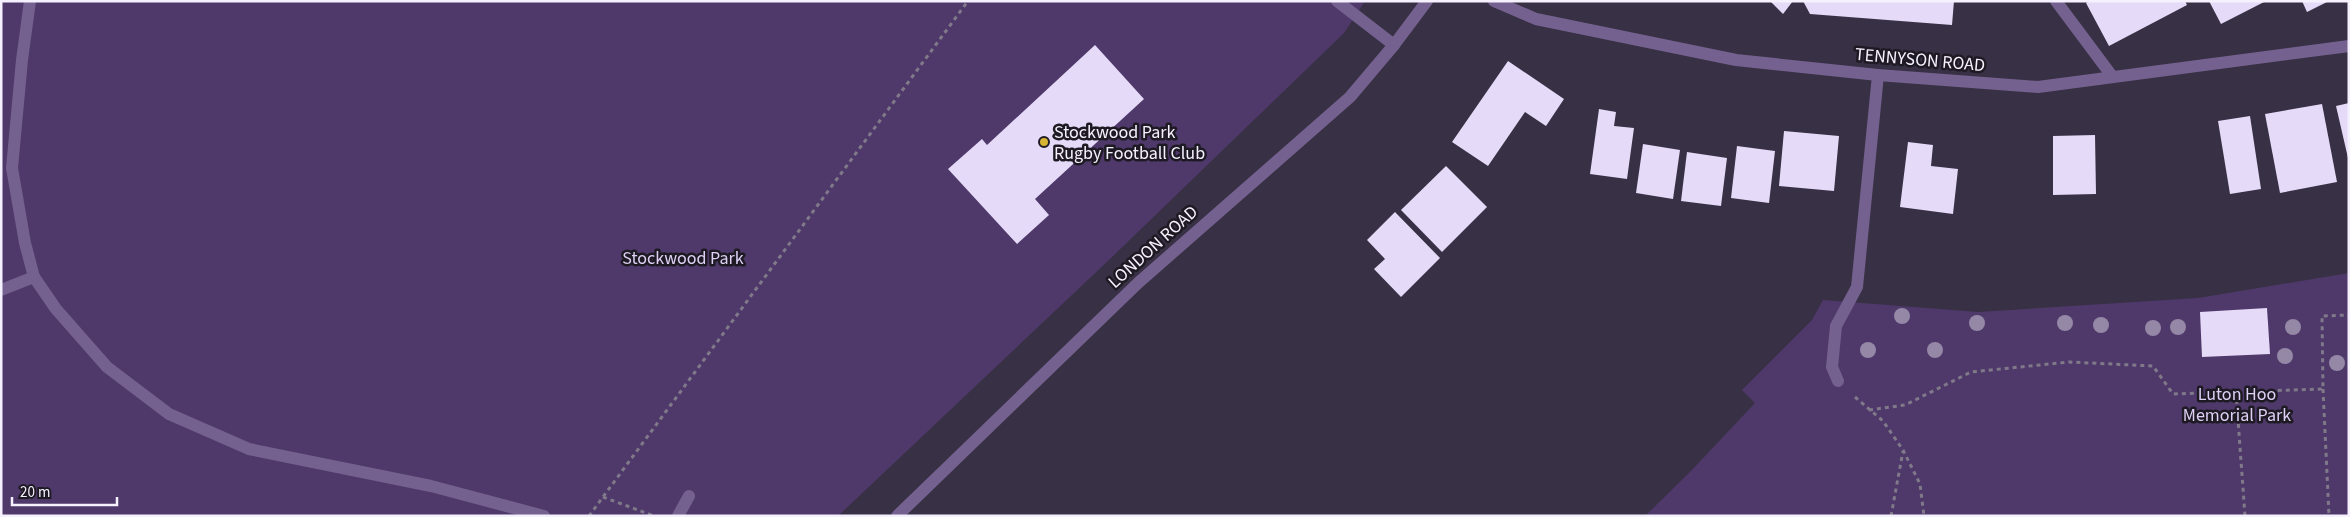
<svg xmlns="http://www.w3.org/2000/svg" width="2350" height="517" font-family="'Source Sans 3',sans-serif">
	<rect width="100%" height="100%" fill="#383044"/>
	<!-- green -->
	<g fill="#4f396a">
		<polygon points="1,1 1365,1 1344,33 1110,259 838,516 1,516"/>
		<polygon points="2349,273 2349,516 1645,516 1690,472 1755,403 1742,390 1812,320 1823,300 1978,312 2198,298"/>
	</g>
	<!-- building -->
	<g fill="#e5daf8">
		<polygon points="1770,1 1793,1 1783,14"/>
		<polygon points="1803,1 1954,1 1952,25 1810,14"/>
		<polygon points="2089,1 2185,1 2187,5 2109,46 2086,3"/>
		<polygon points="2209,1 2266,1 2221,24"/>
		<polygon points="2302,1 2329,1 2307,12"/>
		<polygon points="1095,45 1144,99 1035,199 1049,215 1017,244 948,169 982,139 987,145"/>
		<polygon points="1508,61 1564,99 1546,126 1525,112 1488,166 1452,142"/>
		<polygon points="2349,103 2349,158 2348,158 2336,106"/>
		<polygon points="2322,104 2337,182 2280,193 2265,114"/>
		<polygon points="1599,109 1616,112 1614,126 1634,128 1627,179 1590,174"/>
		<polygon points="2250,116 2261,189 2230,194 2218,121"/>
		<polygon points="1784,131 1839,136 1834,191 1779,186"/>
		<polygon points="2095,135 2096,194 2053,195 2053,136"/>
		<polygon points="1908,142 1933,145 1931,166 1958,169 1953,214 1900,207"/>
		<polygon points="1643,144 1680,150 1673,199 1636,193"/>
		<polygon points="1737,146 1775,151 1769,203 1731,198"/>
		<polygon points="1687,152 1727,158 1721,206 1681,201"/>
		<polygon points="1446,166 1487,207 1442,252 1401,210"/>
		<polygon points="1395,212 1440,258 1401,297 1374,269 1385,259 1367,240"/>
		<polygon points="2267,308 2270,354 2202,357 2200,312"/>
	</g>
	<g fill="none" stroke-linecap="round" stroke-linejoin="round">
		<!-- path -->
		<g stroke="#80798a" stroke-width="3" stroke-dasharray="4 4" stroke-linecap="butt">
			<polyline points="2323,389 2329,516"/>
			<polyline points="2236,392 2245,516"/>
			<polyline points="1855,397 1883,421 1903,450 1920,484 1924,516"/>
			<polyline points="1869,410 1905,405 1971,372 2069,362 2153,366 2173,394 2323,389 2322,316 2349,315"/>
			<polyline points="603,497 654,516"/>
			<polyline points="589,516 968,1"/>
			<polyline points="1891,516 1903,451"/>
		</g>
		<!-- minor -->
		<g stroke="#74618f" stroke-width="12">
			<polyline points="30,1 22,60 12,168 25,243 34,277 56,309 107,367 169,414 249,449 431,486 544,516"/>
			<polyline points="1337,1 1394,45"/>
			<polyline points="1494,1 1536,19 1736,60 1878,75 2038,87 2349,46"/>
			<polyline points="2056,1 2112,76"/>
			<polyline points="1,290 34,277"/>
			<polyline points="1838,381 1832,367 1836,326 1857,287 1878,75"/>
			<polyline points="678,516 689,496"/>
			<polyline points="897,516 1138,283 1350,97 1394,45 1427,1"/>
		</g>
	</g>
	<!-- trees -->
	<g fill="#9488a6">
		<circle cx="1902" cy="316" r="8"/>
		<circle cx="1977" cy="323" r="8"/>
		<circle cx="2065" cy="323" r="8"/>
		<circle cx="2101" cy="325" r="8"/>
		<circle cx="2178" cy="327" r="8"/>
		<circle cx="2293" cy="327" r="8"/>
		<circle cx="2153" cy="328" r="8"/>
		<circle cx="1868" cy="350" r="8"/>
		<circle cx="1935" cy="350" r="8"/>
		<circle cx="2285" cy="356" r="8"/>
		<circle cx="2337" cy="363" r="8"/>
	</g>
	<!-- markers -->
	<circle fill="#d7b434" stroke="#1e1a23" stroke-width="2" cx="1044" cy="142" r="5"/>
	<g text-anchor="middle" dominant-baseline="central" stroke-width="5" stroke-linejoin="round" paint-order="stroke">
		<!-- street labels -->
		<g font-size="18" fill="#f6f1fe" stroke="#1e1a23">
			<text transform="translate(1920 60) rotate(5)">TENNYSON ROAD</text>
			<text transform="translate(1153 247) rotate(-42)">LONDON ROAD</text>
		</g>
		<!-- poi labels -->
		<g font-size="18" fill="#f6f1fe" stroke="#1e1a23" text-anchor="start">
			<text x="1054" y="132">Stockwood Park<tspan x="1054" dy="21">Rugby Football Club</tspan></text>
		</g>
		<!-- park labels -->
		<g font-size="18" fill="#dfd0f6" stroke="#1e1a23">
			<text x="683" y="258">Stockwood Park</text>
			<text x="2237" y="394">Luton Hoo<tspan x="2237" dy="21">Memorial Park</tspan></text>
		</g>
	</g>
	<!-- border -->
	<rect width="2350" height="517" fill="none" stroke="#f6f1fe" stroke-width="5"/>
	<!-- scale -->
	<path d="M12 497v8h105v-8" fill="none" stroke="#f6f1fe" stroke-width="2.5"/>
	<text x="20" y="497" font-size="15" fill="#f6f1fe" stroke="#1e1a23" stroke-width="4" paint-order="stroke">20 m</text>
</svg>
